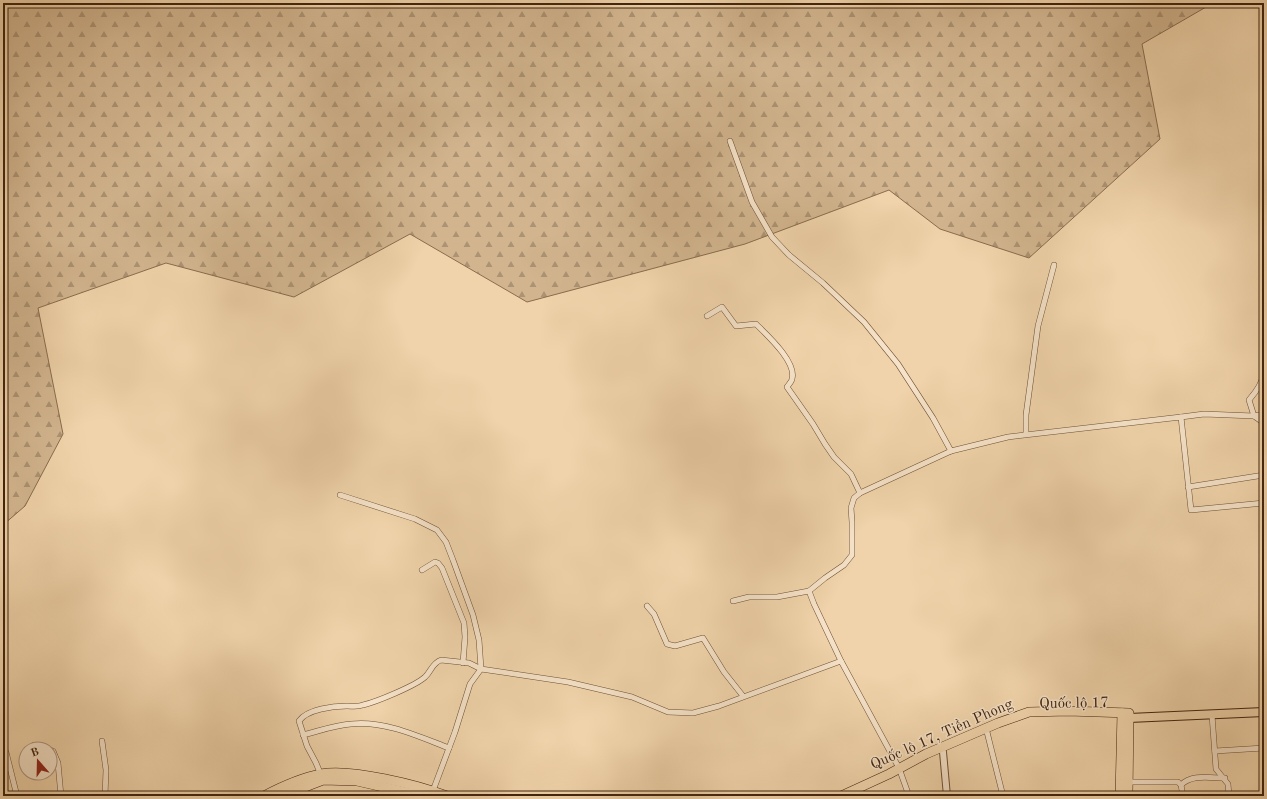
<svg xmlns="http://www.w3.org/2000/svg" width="1267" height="799" font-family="'Old Standard TT',serif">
	<defs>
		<pattern id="forest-firs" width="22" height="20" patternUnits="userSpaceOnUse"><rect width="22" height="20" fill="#d2b58f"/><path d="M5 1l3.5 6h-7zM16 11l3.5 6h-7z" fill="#ac9373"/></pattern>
	</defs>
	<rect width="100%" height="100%" fill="#f0d3aa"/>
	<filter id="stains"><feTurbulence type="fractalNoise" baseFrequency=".005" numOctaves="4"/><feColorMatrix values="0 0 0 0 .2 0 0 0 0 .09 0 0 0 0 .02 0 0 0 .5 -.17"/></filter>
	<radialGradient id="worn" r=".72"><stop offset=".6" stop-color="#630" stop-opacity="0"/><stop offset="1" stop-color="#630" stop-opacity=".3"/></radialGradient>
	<!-- forest -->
	<polygon fill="url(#forest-firs)" stroke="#8a6c4e" points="3,3 1213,3 1142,44 1160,139 1029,258 940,229 889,190 745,244 527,302 410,234 294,297 166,263 38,308 63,434 25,506 3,525"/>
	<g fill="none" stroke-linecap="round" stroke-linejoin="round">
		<defs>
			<g id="minor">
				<polyline points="730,141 752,202 772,237 789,255 823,283 864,322 898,364 933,418 951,451"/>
				<path d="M707 316 722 307 736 326 756 324C767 335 797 362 792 379 792 381 789 384 787 387L813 424 825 444 834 457 851 474 860 493"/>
				<path d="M1264 373C1262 384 1256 392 1249 400L1254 416 1264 423"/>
				<polyline points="1181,417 1204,414 1254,416 1264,414"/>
				<polyline points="1026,434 1026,415 1038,326 1054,265"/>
				<polyline points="1188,487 1264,475"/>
				<polyline points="340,495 415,519 437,530 446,542 453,560 473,615 479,640 481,669 470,684 455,732 431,796"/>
				<polyline points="422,570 435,562 438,563 442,568 464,623 465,637 463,663"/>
				<polyline points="733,601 749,597 777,597 809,591"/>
				<polyline points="647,606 654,614 667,644 675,646 703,638 724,672 743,696"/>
				<polyline points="1212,715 1216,769 1228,784 1229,796"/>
				<polyline points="987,732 1003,796"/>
				<path d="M303 735C319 731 335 725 351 724 384 720 420 737 449 748"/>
				<polyline points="102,741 106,770 105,796"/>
				<polyline points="34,745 46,749"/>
				<polyline points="3,749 6,752 17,796"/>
				<polyline points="50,750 53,751 58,763 61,796"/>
				<polyline points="1215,751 1264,748"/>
				<path d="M321 775 316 763 307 746 299 721C307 709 334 706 347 706 353 706 358 707 363 705 376 702 415 686 425 677 431 672 432 663 441 660L469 663 481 669 568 682 632 697 668 712 693 713 719 706 841 661"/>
				<polyline points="1128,782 1178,782 1181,785 1183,796"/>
				<path d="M1181 785C1192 774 1209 778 1225 778"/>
				<polyline points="909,796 899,768 841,661 814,604 809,591 825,578 844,565 852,555 852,522 851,508 854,498 860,493 951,451 1008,437 1181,417 1191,510 1264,503"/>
			</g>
			<polyline id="tertiary" points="943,752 947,796"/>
			<polyline id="primary" points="1129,718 1264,712"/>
			<g id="trunk">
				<path d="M264 796C281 787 301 778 321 774 350 768 418 785 447 796"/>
				<polyline points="282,796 323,780 357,781 422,796"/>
				<polyline points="841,796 889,774 926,754 998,723 1029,712 1068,711 1129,713 1128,796"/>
				<polyline points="1120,796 1122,713"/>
			</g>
		</defs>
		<!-- minor casing -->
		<use href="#minor" stroke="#6d5035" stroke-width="6"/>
		<!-- tertiary casing -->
		<use href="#tertiary" stroke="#6d5035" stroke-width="8"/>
		<!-- primary casing -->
		<use href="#primary" stroke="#41240e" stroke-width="10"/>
		<!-- trunk casing -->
		<use href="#trunk" stroke="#41240e" stroke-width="10"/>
		<!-- minor -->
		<use href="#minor" stroke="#f5e2c8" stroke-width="5"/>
		<!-- tertiary -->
		<use href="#tertiary" stroke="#f5e2c8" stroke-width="6"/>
		<!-- primary -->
		<use href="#primary" stroke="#f0d3aa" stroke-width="8"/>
		<!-- trunk -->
		<use href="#trunk" stroke="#f0d3aa" stroke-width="9"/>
	</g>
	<g text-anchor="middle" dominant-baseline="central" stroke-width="3" stroke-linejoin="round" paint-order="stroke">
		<!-- street labels -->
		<g font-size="15" fill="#41240e" stroke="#f5e2c8">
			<text transform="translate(1074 704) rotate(-1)">Quốc lộ 17</text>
			<text transform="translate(942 735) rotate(-24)">Quốc lộ 17, Tiền Phong</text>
		</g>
	</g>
	<!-- margin -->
	<rect width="1267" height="799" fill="none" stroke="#f0d3aa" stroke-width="16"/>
	<rect x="4" y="4" width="1259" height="791" fill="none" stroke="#41240e" stroke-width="2"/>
	<rect x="8" y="8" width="1251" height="783" fill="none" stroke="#41240e"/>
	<!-- north arrow -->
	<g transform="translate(38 761) rotate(340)"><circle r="19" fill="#f5e2c8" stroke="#ad967e"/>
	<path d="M0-3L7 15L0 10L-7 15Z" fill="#8f2418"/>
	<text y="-6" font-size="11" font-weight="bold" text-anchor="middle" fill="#41240e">B</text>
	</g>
	<rect width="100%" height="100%" filter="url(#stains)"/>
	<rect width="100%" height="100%" fill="url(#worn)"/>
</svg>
